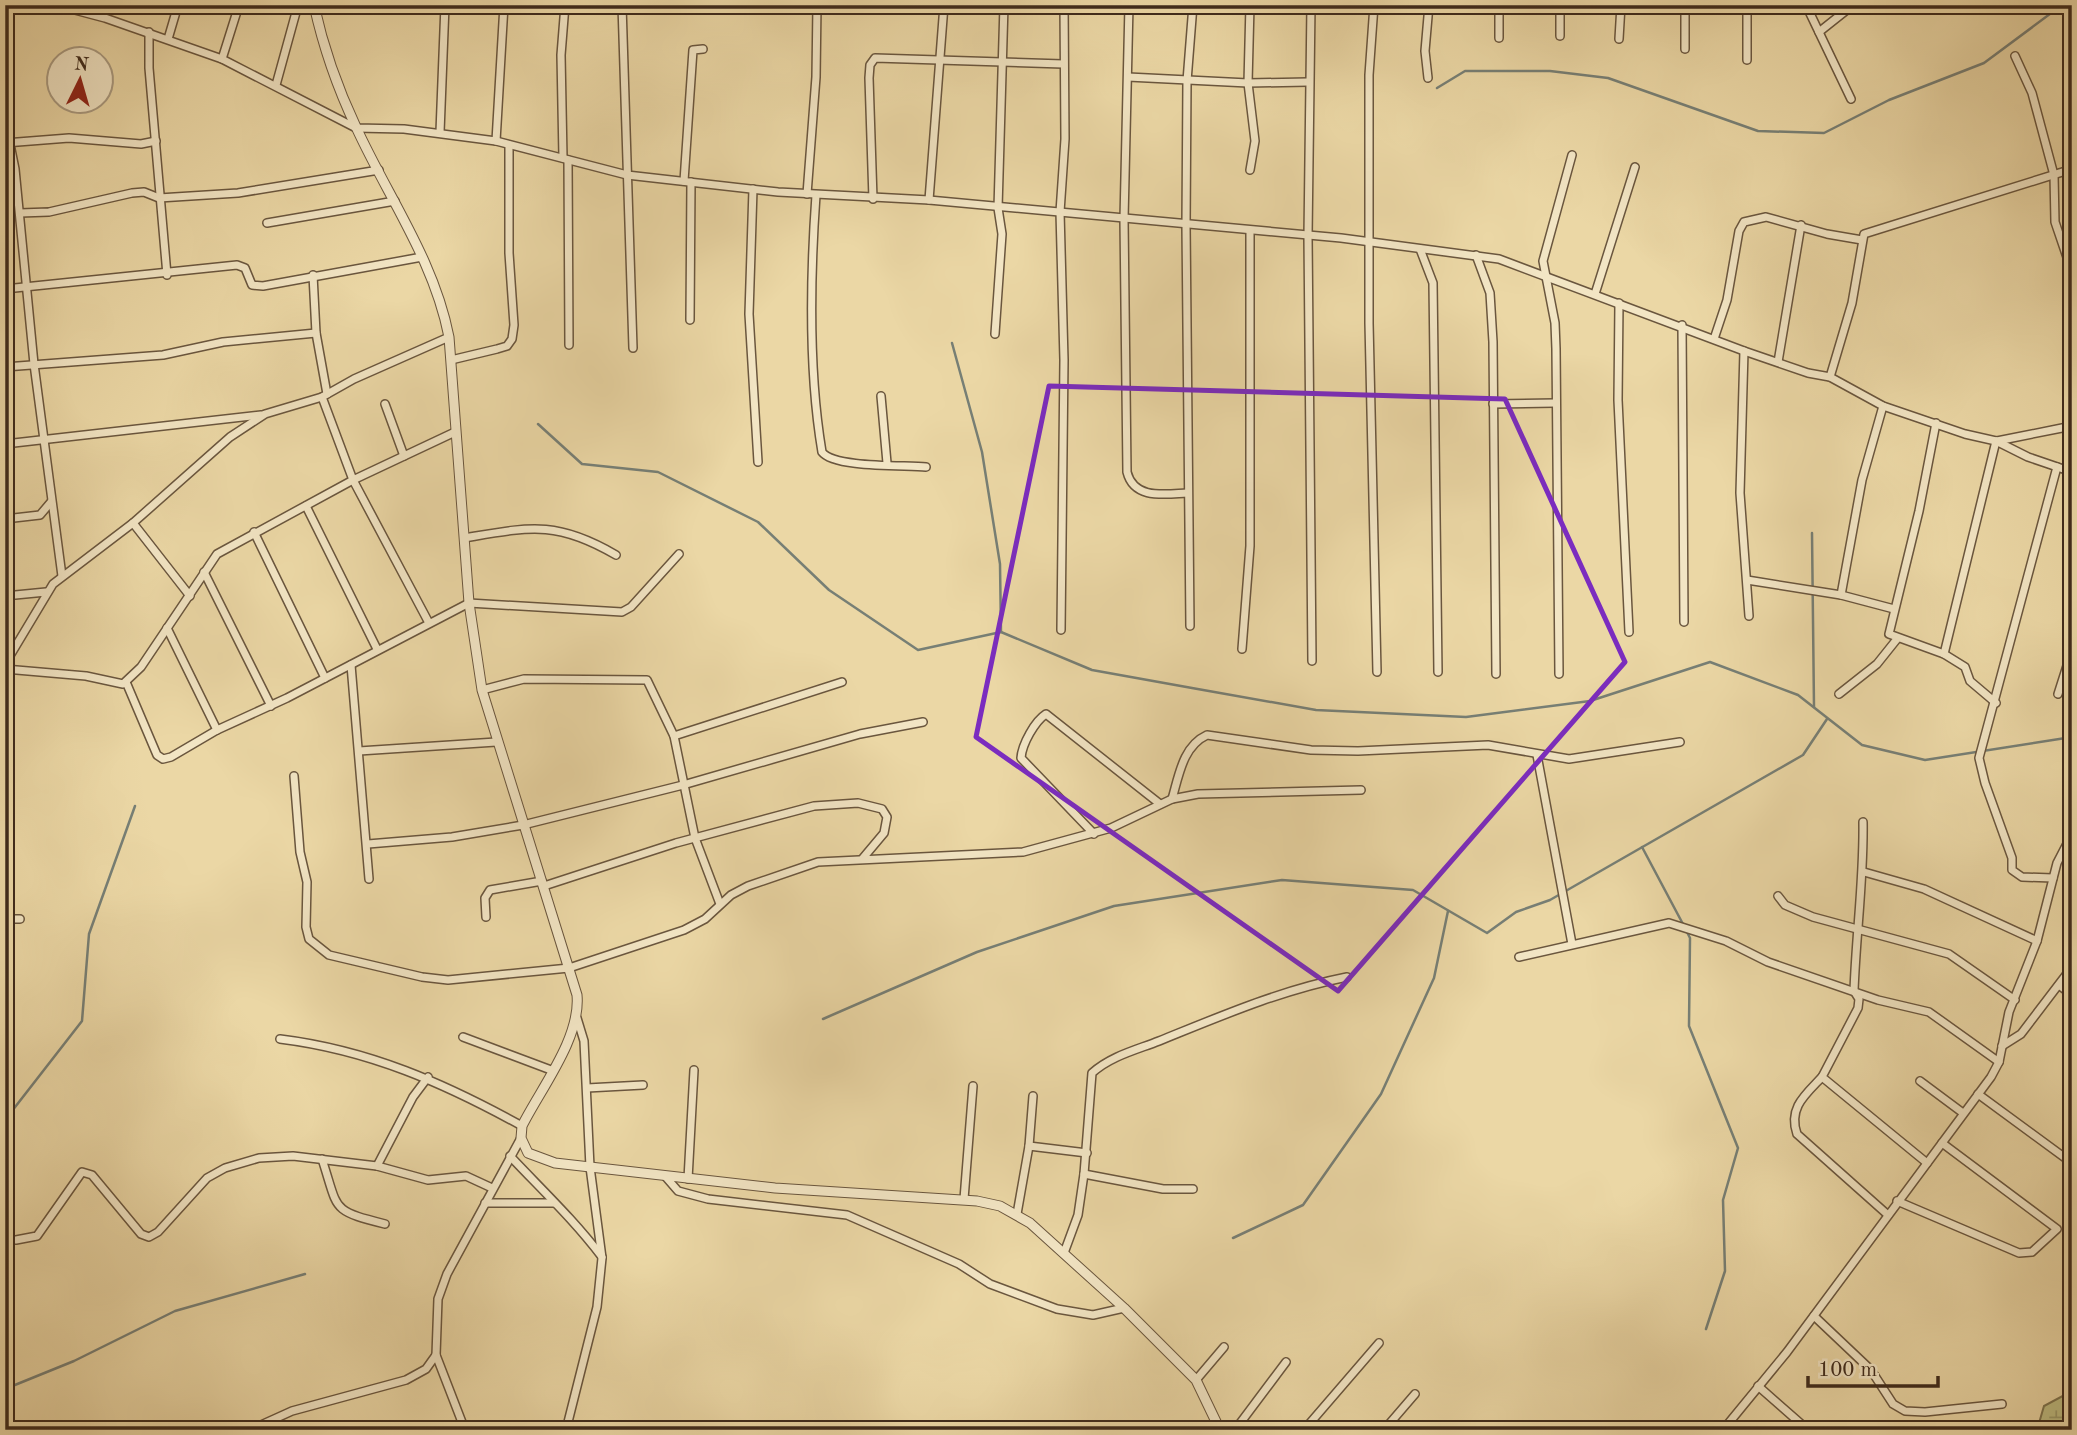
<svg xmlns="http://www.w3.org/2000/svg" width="2077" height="1435" font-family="'Old Standard TT',serif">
	<defs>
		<pattern id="wetland-marsh" width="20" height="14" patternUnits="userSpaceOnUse" patternTransform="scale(1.75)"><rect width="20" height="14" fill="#bebd82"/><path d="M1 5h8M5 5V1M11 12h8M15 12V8" fill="none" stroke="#9c9a6a"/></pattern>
	</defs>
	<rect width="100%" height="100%" fill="#ebd7a5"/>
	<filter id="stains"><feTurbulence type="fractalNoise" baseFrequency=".00286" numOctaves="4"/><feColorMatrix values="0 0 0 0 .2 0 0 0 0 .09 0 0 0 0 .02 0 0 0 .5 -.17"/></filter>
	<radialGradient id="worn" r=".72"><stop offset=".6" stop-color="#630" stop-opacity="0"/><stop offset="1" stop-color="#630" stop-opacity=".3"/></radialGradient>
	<!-- wetland -->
	<polygon fill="url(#wetland-marsh)" stroke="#7e744f" stroke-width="2" points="2072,1391 2072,1430 2037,1430 2044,1406"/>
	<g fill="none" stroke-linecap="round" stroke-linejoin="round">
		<!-- stream -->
		<g stroke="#777f75" stroke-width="2.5">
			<polyline points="1437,88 1465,71 1550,71 1608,78 1758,131 1824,133 1889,100 1984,63 2062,5"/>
			<polyline points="952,343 982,452 1000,564 1001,632"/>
			<polyline points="538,424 582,464 658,472 758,522 829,590 918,650 1001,632 1092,670 1192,688 1316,710 1466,717 1590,701 1710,662 1798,695 1862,745 1925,760 2072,737"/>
			<polyline points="1812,533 1814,707"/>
			<polyline points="1642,847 1684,926"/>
			<polyline points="1687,932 1690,938 1689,1026 1738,1148 1723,1200 1725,1271 1706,1329"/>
			<polyline points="823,1019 977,952 1114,906 1282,880 1413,890 1487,933 1516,912 1550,900 1803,755 1827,719"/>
			<polyline points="5,1120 82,1021 89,934 135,806"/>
			<polyline points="1233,1238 1303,1205 1381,1094 1434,978 1448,911"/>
			<polyline points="5,1389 74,1361 175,1311 305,1274"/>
		</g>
		<defs>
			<g id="minor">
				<polyline points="56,5 105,18 222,59 356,128 404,129 496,141 627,175 778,192 929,200 1341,238 1499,259 1744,351 1808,373 1830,377 1883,406 1965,434 1996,441 2028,457 2072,472"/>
				<polyline points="622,5 633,348"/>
				<path d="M1129 5 1124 219 1127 472C1134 500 1165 494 1187 493"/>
				<polyline points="1250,5 1248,83 1255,141 1250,170"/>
				<polyline points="1311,5 1308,236 1312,661"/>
				<polyline points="1374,5 1369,75 1369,323 1377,672"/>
				<polyline points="1560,5 1560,36"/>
				<polyline points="1806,5 1851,99"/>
				<polyline points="149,32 149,68 167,275"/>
				<polyline points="1819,32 1853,5"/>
				<polyline points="1499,38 1499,5"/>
				<polyline points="168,39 178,5"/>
				<polyline points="1619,39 1621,5"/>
				<polyline points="1685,49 1685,5"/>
				<polyline points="2015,56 2032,93 2054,175 2055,222 2072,272"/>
				<polyline points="222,59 239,5"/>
				<polyline points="1747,60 1747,5"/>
				<polyline points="1128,77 1248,83 1308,82"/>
				<polyline points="1428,78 1425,51 1429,5"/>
				<polyline points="276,85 298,5"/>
				<polyline points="5,120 15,169 34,364 62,576"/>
				<polyline points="440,132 445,5"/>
				<polyline points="496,141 504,5"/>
				<polyline points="5,143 69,138 141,144 156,141"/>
				<polyline points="563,158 561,55 565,5"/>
				<polyline points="568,160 569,345"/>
				<polyline points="684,181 693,50 703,49"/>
				<polyline points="753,189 749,314 758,462"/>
				<polyline points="807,194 816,77 817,5"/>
				<path d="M816 195C810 279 808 369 822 452 834 468 904 465 926 467"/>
				<polyline points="873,199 869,78 870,65 875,58 1063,64"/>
				<polyline points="929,200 944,5"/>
				<polyline points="20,213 49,212 132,193 144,192 159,198 238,193 379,170"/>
				<polyline points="267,223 395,201"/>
				<polyline points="1420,249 1433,283 1438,672"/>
				<polyline points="1476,255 1490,293 1493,342 1496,674"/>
				<polyline points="313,275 316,333 327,394"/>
				<polyline points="5,289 237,265 245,268 252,285 263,286 422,257"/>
				<polyline points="1595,294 1635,167"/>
				<polyline points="1619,303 1618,400 1629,632"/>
				<polyline points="690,320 691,182"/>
				<polyline points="1682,325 1684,622"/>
				<polyline points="995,334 1002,234 998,208 1004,5"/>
				<polyline points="1714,339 1727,300 1739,231 1744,222 1766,217 1827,234 1862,240"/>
				<polyline points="1744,351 1740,493 1749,616"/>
				<polyline points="451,360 497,349 507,346 512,339 514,325 509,253 509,145"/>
				<polyline points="1778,362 1801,225"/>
				<polyline points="5,367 163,355 223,342 316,333"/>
				<polyline points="1830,377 1852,303 1864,234 2072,169"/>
				<polyline points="881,396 887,463"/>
				<polyline points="322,397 353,480 429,623"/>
				<polyline points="385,404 404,456"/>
				<polyline points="1493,404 1555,403"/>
				<polyline points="1936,423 1919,511 1889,634 1944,654 1965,667 1970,681 1996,703"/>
				<polyline points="1997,441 2072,426"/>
				<polyline points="5,444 261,415"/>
				<polyline points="306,506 377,649"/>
				<polyline points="5,519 40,515 51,502"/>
				<polyline points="133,523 190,596"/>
				<polyline points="254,532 325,678"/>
				<path d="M464 538C530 527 556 520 616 555"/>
				<polyline points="204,572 271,706"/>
				<polyline points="1747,580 1841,595 1894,609"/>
				<polyline points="1841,595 1862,480 1883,406"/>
				<polyline points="5,596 46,592"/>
				<polyline points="1190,626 1186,225 1187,81 1193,5"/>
				<polyline points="167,628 217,730"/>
				<polyline points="1061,630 1064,360 1060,212 1065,139 1064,5"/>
				<polyline points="1242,649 1250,546 1250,231"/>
				<polyline points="1944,654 1996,441"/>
				<polyline points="5,664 53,584 133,523 230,437 265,414 322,397 354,379 449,337"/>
				<polyline points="351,665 369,879"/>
				<polyline points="5,669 86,676 123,684 141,667 217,554 353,480 455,432"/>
				<polyline points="1559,674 1556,349 1555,323 1543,261 1572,155"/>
				<polyline points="126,682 157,755 163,759 171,757 217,730 287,698 469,603 622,612 631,607 679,554"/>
				<polyline points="482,690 524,679 647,680 674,736 695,838 720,904"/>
				<polyline points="1839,694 1877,664 1897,639"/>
				<polyline points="2058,694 2072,650"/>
				<polyline points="674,736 842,682"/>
				<polyline points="359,751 496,742"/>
				<polyline points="1537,755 1572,944"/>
				<polyline points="294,776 300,852 307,882 306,927 309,939 329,955 422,977 448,980 569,968 684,930 705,919 731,895 748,886 818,862 1023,852 1111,828 1172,799 1198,794 1361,790"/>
				<path d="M1172 799C1179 775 1183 746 1207 735L1311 750 1358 751 1488 745 1569 759 1680 742"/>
				<path d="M1863 822C1864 878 1856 934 1854 991L1859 999 1858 1008 1822 1077 1927 1163"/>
				<path d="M1094 834 1021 758C1022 744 1035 721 1046 714L1160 804"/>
				<polyline points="368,844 452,837 523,825 683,785 860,734 923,722"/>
				<polyline points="1864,872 1924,889 2037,941"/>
				<polyline points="2053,878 2022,877 2012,870 2012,858 1985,783 1979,758 2057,467"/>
				<polyline points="544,886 676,843 814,806 858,803 882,809 887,817 884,833 863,858"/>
				<polyline points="1778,896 1785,905 1813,917 1949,954 2015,1000"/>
				<polyline points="486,917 485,898 490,890 542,881"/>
				<polyline points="5,919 20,919"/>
				<polyline points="1519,957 1669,923 1726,941 1768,962 1878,1000 1929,1012 1999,1062"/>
				<polyline points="2059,985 2072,995"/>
				<polyline points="463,1037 551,1070"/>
				<path d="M280 1039C369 1050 444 1083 522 1126"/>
				<polyline points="2002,1046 2021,1034 2072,967"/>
				<path d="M1822 1077C1805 1095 1788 1108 1797 1134L1888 1215"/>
				<polyline points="1920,1081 1963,1113"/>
				<polyline points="587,1088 643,1085"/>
				<polyline points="1978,1094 2072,1163"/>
				<polyline points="1029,1146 1087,1153"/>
				<path d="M510 1156C542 1190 574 1220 602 1257"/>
				<path d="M322 1159C339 1211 330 1210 385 1224"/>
				<polyline points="377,1166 413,1097 428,1077"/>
				<polyline points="1084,1174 1163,1189 1193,1189"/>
				<polyline points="665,1176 678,1191 708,1199 847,1215 959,1264 990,1284 1057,1309 1093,1315 1124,1308"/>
				<polyline points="688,1179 694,1070"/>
				<polyline points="964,1199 973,1086"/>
				<polyline points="1897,1201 2019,1253 2032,1252 2057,1229 1942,1143"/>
				<polyline points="485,1203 554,1203"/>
				<polyline points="1017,1214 1029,1146 1033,1096"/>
				<polyline points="16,1240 37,1236 82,1172 92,1175 141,1234 149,1237 158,1232 207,1178 225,1168 259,1158 293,1156 377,1166 428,1180 466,1176 492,1188"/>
				<path d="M1064 1253 1078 1215 1084 1174 1092 1073C1111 1056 1136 1050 1159 1041 1221 1016 1281 990 1347 977"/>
				<polyline points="1814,1316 1871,1370 1893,1404 1905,1411 1925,1412 2002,1404"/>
				<polyline points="436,1355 465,1430"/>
				<polyline points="1196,1380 1224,1347"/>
				<polyline points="1758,1386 1808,1430"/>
				<polyline points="250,1430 292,1411 406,1380 426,1369 436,1355 438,1299 447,1274 521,1138"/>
				<polyline points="566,1430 597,1307 602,1258 590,1167 584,1041 577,1018"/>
				<polyline points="1235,1430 1286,1362"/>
				<polyline points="1304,1430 1379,1343"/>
				<polyline points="1384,1430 1415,1394"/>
				<polyline points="1723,1430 1787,1352 1991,1077 1999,1062 2009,1012 2037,941 2057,863 2072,834"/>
			</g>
			<path id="tertiary" d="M314 5C323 46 338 89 356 127 388 197 434 260 449 337L469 603 482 690 577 995C581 1038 541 1088 522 1126L521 1138 528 1153 555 1163 775 1188 977 1201 1000 1206 1030 1223 1124 1308 1196 1380 1220 1430"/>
		</defs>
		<!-- minor casing -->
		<use href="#minor" stroke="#6a563e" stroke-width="10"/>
		<!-- tertiary casing -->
		<use href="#tertiary" stroke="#6a563e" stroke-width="11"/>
		<!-- minor -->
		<use href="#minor" stroke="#f2e5c4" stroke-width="7"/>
		<!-- tertiary -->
		<use href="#tertiary" stroke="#f2e5c4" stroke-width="9"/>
	</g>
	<!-- marked area -->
	<path fill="none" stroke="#7b2cbf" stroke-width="5" stroke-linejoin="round" d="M1049 386 1505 399 1625 662 1338 991 976 737Z"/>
	<!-- margin -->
	<rect width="2077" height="1435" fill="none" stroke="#ebd7a5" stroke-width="28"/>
	<rect x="7" y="7" width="2063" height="1421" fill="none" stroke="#3f2b1c" stroke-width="3.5"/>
	<rect x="14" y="14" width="2049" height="1407" fill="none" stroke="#3f2b1c" stroke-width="2"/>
	<!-- north arrow -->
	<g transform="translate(80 80) rotate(5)"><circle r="33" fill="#f2e5c4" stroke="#aa9b81" stroke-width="2"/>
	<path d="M0-5L12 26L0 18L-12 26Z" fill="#8f2418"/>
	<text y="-10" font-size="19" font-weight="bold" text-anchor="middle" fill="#3f2b1c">N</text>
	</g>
	<!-- scale -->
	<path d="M1808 1376v10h130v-10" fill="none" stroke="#3f2b1c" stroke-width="3.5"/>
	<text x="1818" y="1376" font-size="21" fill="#3f2b1c" stroke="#f2e5c4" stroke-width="5" paint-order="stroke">100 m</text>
	<rect width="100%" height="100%" filter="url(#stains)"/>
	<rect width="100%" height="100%" fill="url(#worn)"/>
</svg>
